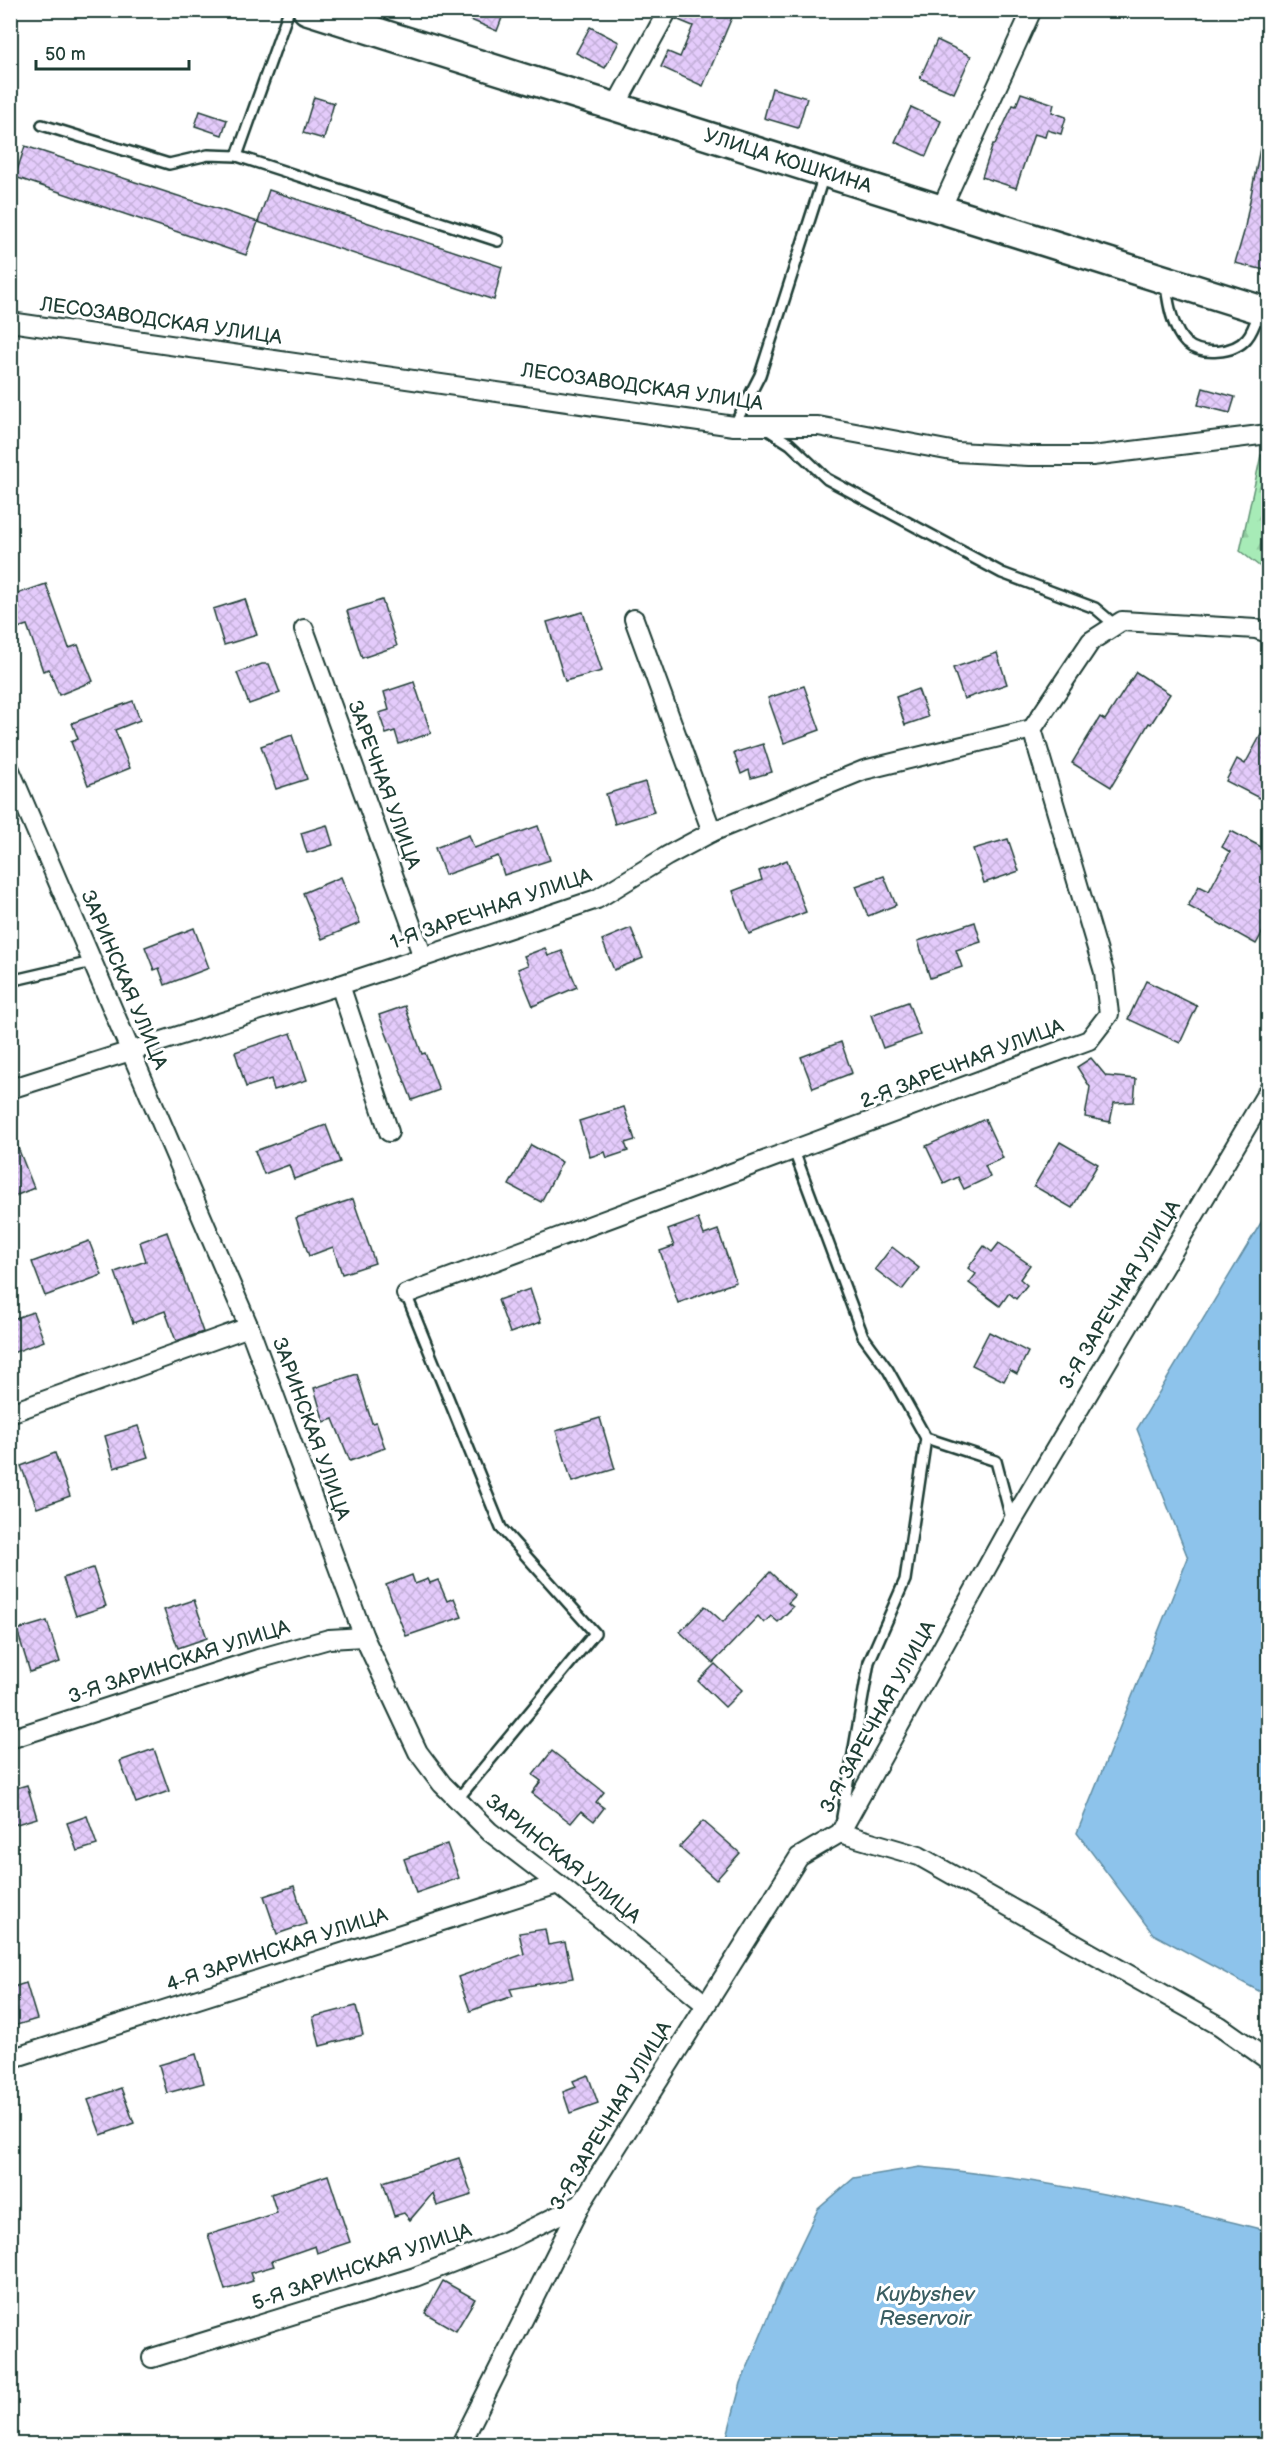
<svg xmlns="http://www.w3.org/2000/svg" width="1279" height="2455" font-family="'Balsamiq Sans',sans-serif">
	<defs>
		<pattern id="forest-firs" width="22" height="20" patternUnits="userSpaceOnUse" patternTransform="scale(1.5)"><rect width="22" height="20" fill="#a7ebb7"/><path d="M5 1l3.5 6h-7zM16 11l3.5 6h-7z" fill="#8fca9e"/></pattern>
		<pattern id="building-cross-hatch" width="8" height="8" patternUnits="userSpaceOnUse" patternTransform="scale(1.5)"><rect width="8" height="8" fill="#e4cbfb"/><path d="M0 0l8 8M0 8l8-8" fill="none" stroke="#c3afd8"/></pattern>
	</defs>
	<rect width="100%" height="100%" fill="#fff"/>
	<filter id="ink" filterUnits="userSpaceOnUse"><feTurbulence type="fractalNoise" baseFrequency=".0167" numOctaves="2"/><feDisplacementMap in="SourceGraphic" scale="12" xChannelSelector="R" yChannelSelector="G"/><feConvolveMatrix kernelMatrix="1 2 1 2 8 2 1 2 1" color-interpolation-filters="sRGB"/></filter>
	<g filter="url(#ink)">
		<!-- forest -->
		<polygon fill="url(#forest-firs)" stroke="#639476" stroke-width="1.5" points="1261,455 1268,455 1268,573 1240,551"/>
		<!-- water -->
		<g fill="#8dc3eb" stroke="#618da2" stroke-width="1.5">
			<polygon points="1268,1211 1268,1996 1153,1934 1077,1833 1188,1558 1137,1429"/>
			<path d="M920 2167C1038 2178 1154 2202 1268 2231V2444H725L741 2383 783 2282 818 2209 854 2178Z"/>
		</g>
		<!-- building -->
		<g fill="url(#building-cross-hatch)" stroke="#1f3d34" stroke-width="1.5">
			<polygon points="447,10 505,10 497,31"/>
			<polygon points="679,10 735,10 703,86 661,67 668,52 680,57 693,26 676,19"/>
			<polygon points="590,27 619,42 605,68 576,53"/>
			<polygon points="937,40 971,56 954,93 920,78"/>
			<polygon points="772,88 807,98 798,128 764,118"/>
			<polygon points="1021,93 1054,104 1052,112 1066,117 1061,134 1047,130 1045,137 1034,134 1016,188 982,177 993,144 995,144 1013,105 1016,106"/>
			<polygon points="314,97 334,103 324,139 303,133"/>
			<polygon points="911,107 941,121 926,156 895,142"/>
			<polygon points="200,111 227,120 222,135 195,126"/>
			<polygon points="25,146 258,222 246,255 15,177"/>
			<polygon points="1260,148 1269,149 1269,271 1235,263 1244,232"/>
			<polygon points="269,190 502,267 494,300 258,222"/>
			<polygon points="1203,388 1235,397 1230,413 1198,405"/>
			<polygon points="46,584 69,648 78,645 93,681 59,695 49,669 43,671 27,625 18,628 11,609 19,607 14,595"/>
			<polygon points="245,599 257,635 224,645 213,609"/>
			<polygon points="382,600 397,646 362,658 347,611"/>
			<polygon points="583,612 602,671 565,681 547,622"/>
			<polygon points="997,653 1007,684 964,699 953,668"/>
			<polygon points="262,664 269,664 280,693 249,704 237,673"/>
			<polygon points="1136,672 1170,694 1151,724 1149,723 1111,787 1072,763 1100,717 1105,720"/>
			<polygon points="414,682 431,733 399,744 395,731 386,734 379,713 389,710 384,692"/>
			<polygon points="804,686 820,730 784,743 768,698"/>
			<polygon points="918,689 928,717 905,725 896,697"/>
			<polygon points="133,701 140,720 115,730 130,768 88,785 71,742 78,739 72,723"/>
			<polygon points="1269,720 1269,803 1226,781 1237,759 1245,764"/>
			<polygon points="292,735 307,779 276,789 261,746"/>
			<polygon points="763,744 772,772 751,778 749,770 741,774 734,753"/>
			<polygon points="645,782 654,812 615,824 606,794"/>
			<polygon points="327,825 333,845 307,853 301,833"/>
			<polygon points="538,826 550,860 504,875 498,856 445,875 435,848 469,835 474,848"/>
			<polygon points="1231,831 1269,851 1269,921 1256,944 1188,906 1199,886 1209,891 1230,852 1222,847"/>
			<polygon points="1008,839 1019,871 984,883 973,849"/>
			<polygon points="787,860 806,912 749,934 733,891 762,880 759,871"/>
			<polygon points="884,876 896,905 868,916 856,886"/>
			<polygon points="341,877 360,923 322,939 303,893"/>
			<polygon points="975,922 981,942 956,950 962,967 930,978 918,941"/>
			<polygon points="194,928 209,968 165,985 159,968 154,970 145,947"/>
			<polygon points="631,928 643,958 614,970 602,940"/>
			<polygon points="545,948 548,956 562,951 577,987 533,1006 518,969 528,965 524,956"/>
			<polygon points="1146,981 1197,1006 1180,1043 1128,1019"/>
			<polygon points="908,1002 920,1035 883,1048 871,1015"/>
			<polygon points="405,1006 422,1054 425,1053 439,1090 412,1100 379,1015"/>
			<polygon points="291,1033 307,1080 274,1090 271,1079 246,1087 235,1052"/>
			<polygon points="841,1042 852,1073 813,1088 801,1057"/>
			<polygon points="1091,1058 1106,1076 1136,1079 1134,1102 1114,1103 1110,1122 1085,1117 1090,1087 1077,1067"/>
			<polygon points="624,1107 635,1140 625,1143 628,1151 607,1158 605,1152 590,1157 579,1121"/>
			<polygon points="985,1119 1003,1158 985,1166 990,1177 964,1189 958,1177 944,1184 926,1146"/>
			<polygon points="326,1125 340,1162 294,1179 289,1165 264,1174 255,1151"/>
			<polygon points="11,1130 34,1188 10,1198 10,1131"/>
			<polygon points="1060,1142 1098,1164 1072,1208 1034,1186"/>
			<polygon points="531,1145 562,1162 541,1202 509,1185"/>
			<polygon points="353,1199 375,1263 342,1274 333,1247 309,1256 296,1218"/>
			<polygon points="698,1219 704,1235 718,1230 736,1282 678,1303 660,1251 674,1246 668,1230"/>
			<polygon points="167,1232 203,1332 176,1341 165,1311 133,1323 115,1272 146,1261 140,1242"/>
			<polygon points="89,1241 102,1275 45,1296 32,1262"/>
			<polygon points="999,1243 1030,1265 1020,1279 1027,1285 1016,1299 1009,1293 1000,1306 969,1283 976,1274 968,1268 984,1246 992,1252"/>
			<polygon points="892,1247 919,1268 902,1290 875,1269"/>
			<polygon points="530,1289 541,1322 510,1333 498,1300"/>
			<polygon points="33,1312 44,1341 10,1354 10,1320"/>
			<polygon points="989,1332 1028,1352 1017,1374 1010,1370 1004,1381 972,1365"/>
			<polygon points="357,1374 372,1423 376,1422 385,1448 350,1461 333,1419 324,1422 314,1388"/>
			<polygon points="600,1418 615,1469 572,1482 556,1431"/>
			<polygon points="138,1426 148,1457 114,1468 105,1436"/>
			<polygon points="55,1453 70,1496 37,1508 21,1466"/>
			<polygon points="93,1568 106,1606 76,1616 63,1578"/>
			<polygon points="770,1572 795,1596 788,1603 793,1607 778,1622 771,1616 764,1623 758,1616 713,1663 680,1632 705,1606 723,1622"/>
			<polygon points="412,1575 415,1584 428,1579 430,1583 438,1580 447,1601 454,1598 462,1617 406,1636 386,1585"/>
			<polygon points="194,1600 207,1638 178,1648 164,1610"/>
			<polygon points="47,1621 60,1662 30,1672 17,1630"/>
			<polygon points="715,1664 742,1690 725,1707 698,1681"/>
			<polygon points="154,1749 169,1791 136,1803 120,1761"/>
			<polygon points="552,1751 604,1792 596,1802 604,1808 594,1821 581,1811 571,1823 532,1793 541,1781 533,1775"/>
			<polygon points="27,1785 37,1818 10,1826 10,1790"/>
			<polygon points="87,1816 97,1845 77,1851 67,1823"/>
			<polygon points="703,1821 740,1853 716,1880 679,1847"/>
			<polygon points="447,1844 459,1878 416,1893 404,1859"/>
			<polygon points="294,1886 306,1924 277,1934 264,1896"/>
			<polygon points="545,1929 548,1945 565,1942 573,1978 510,1989 513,1996 470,2011 458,1977 524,1954 519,1933"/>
			<polygon points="26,1983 37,2019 10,2027 10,1988"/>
			<polygon points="356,2006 363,2035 320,2046 313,2017"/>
			<polygon points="196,2054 204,2083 167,2093 159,2065"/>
			<polygon points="588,2075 598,2103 570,2113 563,2092 576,2087 573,2081"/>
			<polygon points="121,2088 134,2123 101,2135 88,2100"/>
			<polygon points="459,2158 472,2195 437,2206 433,2193 410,2220 404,2213 394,2216 383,2182"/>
			<polygon points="328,2175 350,2242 317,2253 315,2246 272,2261 274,2266 250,2273 253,2281 225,2290 208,2235 277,2213 271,2194"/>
			<polygon points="443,2281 475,2299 456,2331 425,2313"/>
		</g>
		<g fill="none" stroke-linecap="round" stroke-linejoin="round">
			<defs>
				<g id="lane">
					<polyline points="42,125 169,164 208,155 237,156 289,10"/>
					<polyline points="237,156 498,241"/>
					<path d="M1166 285C1168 303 1172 329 1186 343 1201 356 1234 354 1247 338 1253 331 1256 321 1259 312"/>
					<polyline points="734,426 760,375 824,175"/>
					<polyline points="765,428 790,444 827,479 1002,573 1095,608 1115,625"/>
					<polyline points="10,981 92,962"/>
					<polyline points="794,1151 863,1336 888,1370 926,1438 996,1461 1012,1522"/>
					<polyline points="406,1294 501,1528 595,1633 457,1800"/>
					<polyline points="842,1817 869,1662 905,1580 926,1438"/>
				</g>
				<g id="street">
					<polyline points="615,107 668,10"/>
					<polyline points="941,209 1032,10"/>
					<polyline points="10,322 734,426 818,426 957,452 1029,456 1092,456 1268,434"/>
					<polyline points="634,619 712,832"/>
					<polyline points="304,629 423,957"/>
					<polyline points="10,770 249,1327 364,1637 418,1752 442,1784 490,1832 558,1884 705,2004"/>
					<polyline points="10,1089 340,985"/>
					<polyline points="389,1132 340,985 597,899 667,856 712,832 864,770 1032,729"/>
					<polyline points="406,1294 1089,1040 1109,1014 1104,972 1032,729 1091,641 1122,621 1256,629 1268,633"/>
					<polyline points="10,1413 249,1327"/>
					<polyline points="10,1739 258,1659 329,1639 364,1637"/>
					<polyline points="840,1833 919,1856 1220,2026 1268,2060"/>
					<polyline points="10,2059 558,1884"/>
					<polyline points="152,2358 415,2277 504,2242 581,2204"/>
					<polyline points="461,2444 581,2204 799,1857 840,1833 1012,1522 1268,1091"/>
				</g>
				<g id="primary">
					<path id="s1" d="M307 10 1268 312"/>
				</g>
			</defs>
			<!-- lane casing -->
			<use href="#lane" stroke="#1f3d34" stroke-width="14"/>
			<!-- street casing -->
			<use href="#street" stroke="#1f3d34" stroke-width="22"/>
			<!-- primary casing -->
			<use href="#primary" stroke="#1f3d34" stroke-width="32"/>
			<!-- lane -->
			<use href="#lane" stroke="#fff" stroke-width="9"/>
			<!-- street -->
			<use href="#street" stroke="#fff" stroke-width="18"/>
			<!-- primary -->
			<use href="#primary" stroke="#fff" stroke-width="27"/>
		</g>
	</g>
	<g text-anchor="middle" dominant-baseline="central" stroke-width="6" stroke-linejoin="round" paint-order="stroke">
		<!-- street labels -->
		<g font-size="20" fill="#1f3d34" stroke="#fff">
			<text stroke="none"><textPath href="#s1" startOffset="504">УЛИЦА КОШКИНА</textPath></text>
			<text transform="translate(161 321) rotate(8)">ЛЕСОЗАВОДСКАЯ УЛИЦА</text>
			<text transform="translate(642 387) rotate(8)">ЛЕСОЗАВОДСКАЯ УЛИЦА</text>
			<text transform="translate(384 785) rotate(70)">ЗАРЕЧНАЯ УЛИЦА</text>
			<text transform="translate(491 909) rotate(-19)">1-Я ЗАРЕЧНАЯ УЛИЦА</text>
			<text transform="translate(124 980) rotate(67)">ЗАРИНСКАЯ УЛИЦА</text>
			<text transform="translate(962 1064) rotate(-21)">2-Я ЗАРЕЧНАЯ УЛИЦА</text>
			<text transform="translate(1120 1295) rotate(-59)">3-Я ЗАРЕЧНАЯ УЛИЦА</text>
			<text transform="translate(311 1429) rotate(70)">ЗАРИНСКАЯ УЛИЦА</text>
			<text transform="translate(179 1662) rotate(-18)">3-Я ЗАРИНСКАЯ УЛИЦА</text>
			<text transform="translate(878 1717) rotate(-61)">3-Я ЗАРЕЧНАЯ УЛИЦА</text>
			<text transform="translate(563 1859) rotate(39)">ЗАРИНСКАЯ УЛИЦА</text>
			<text transform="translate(277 1950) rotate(-18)">4-Я ЗАРИНСКАЯ УЛИЦА</text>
			<text transform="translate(611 2116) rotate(-59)">3-Я ЗАРЕЧНАЯ УЛИЦА</text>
			<text transform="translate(362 2267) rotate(-19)">5-Я ЗАРИНСКАЯ УЛИЦА</text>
		</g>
		<!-- water labels -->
		<g font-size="21" font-style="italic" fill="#3a5e62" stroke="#fff">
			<text x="925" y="2294">Kuybyshev<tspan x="925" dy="24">Reservoir</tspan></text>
		</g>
	</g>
	<!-- margin -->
	<rect width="1279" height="2455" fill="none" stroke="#fff" stroke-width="36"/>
	<rect x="18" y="18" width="1243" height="2419" fill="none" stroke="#1f3d34" stroke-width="2" filter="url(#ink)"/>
	<!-- scale -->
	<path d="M36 60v9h153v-9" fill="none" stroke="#1f3d34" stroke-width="3"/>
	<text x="45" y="60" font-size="18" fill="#1f3d34" stroke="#ffffff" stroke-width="4.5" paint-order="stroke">50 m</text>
</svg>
